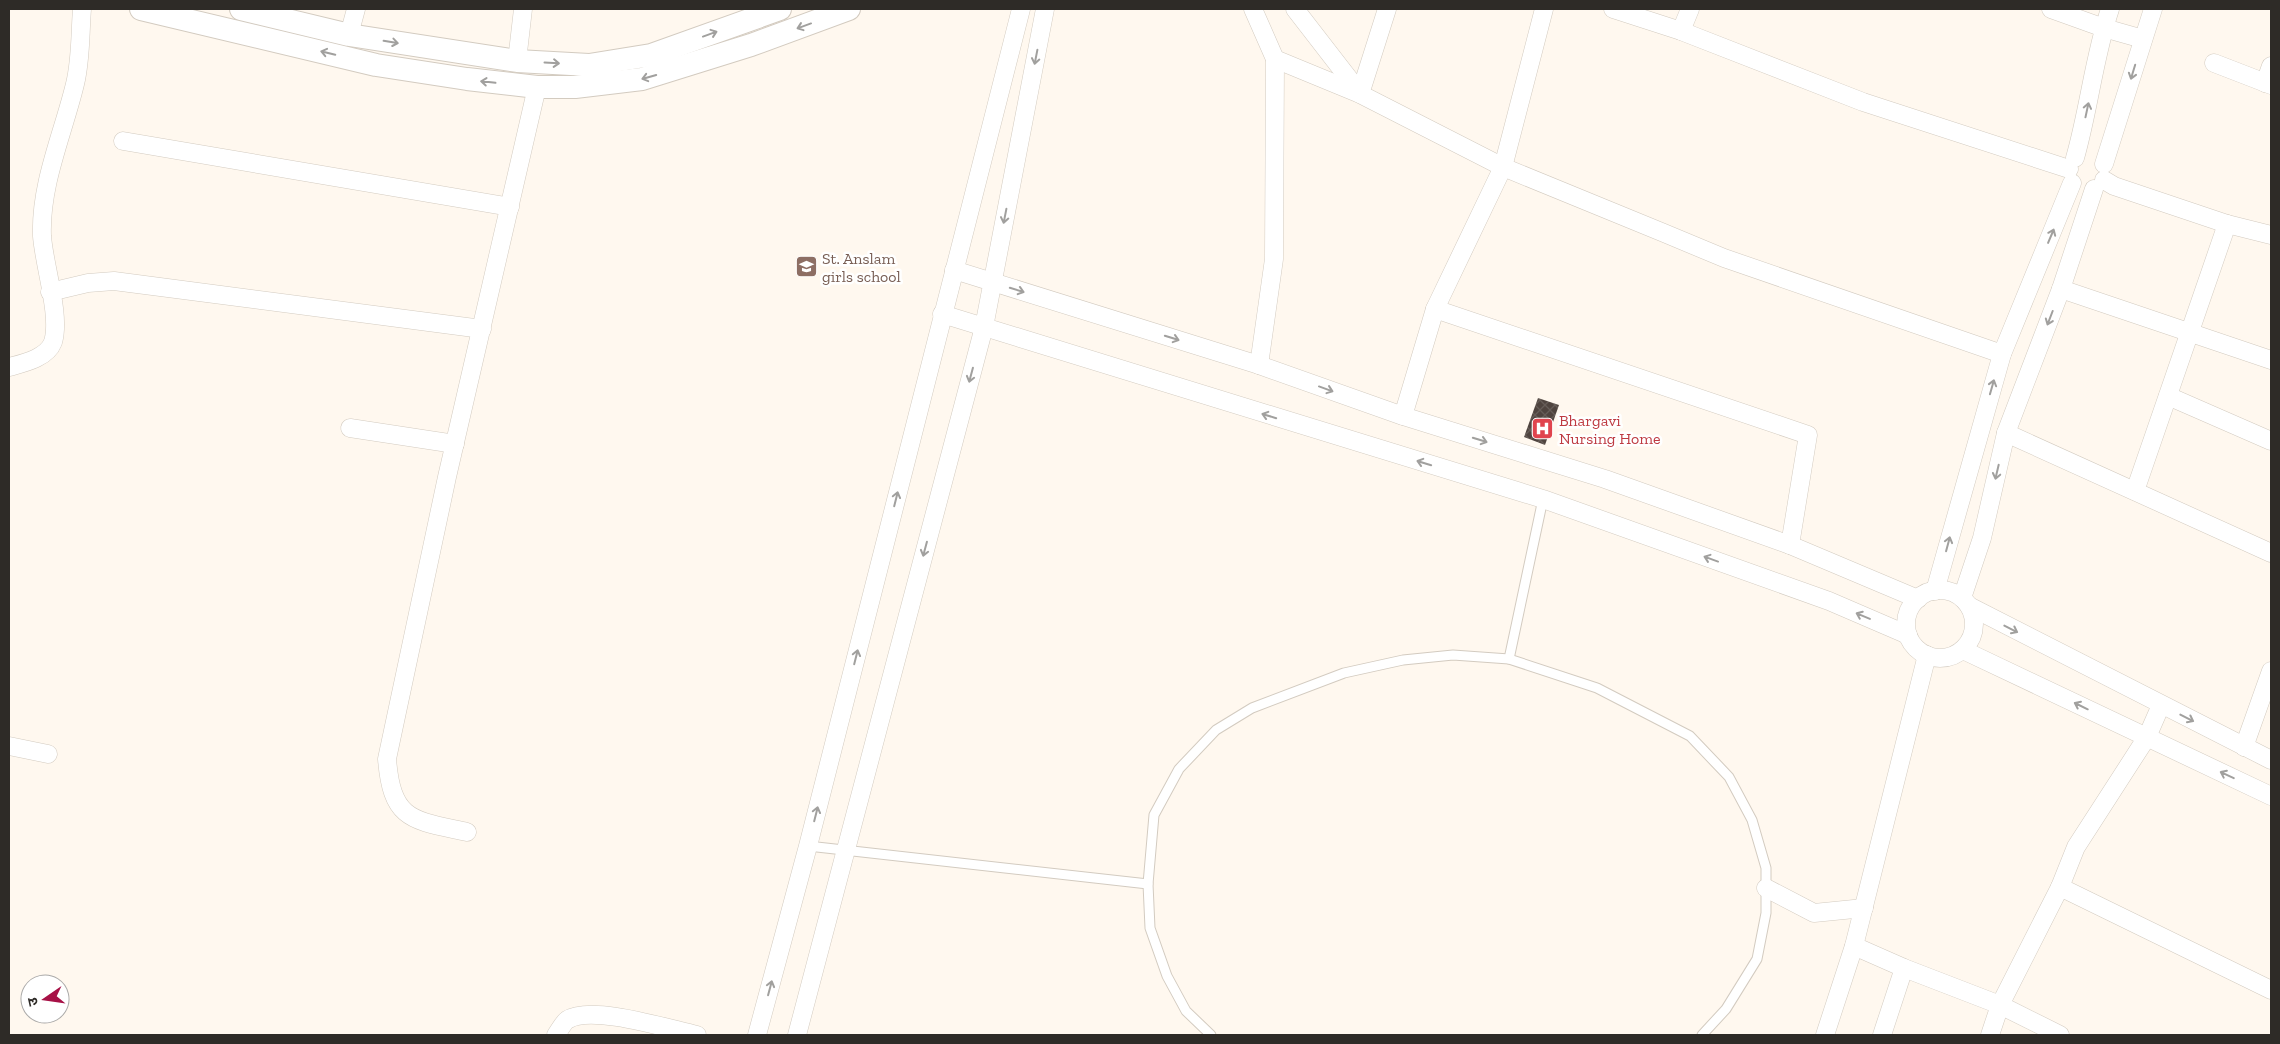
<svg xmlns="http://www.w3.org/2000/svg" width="2280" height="1044" font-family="'Zilla Slab','Noto Sans Devanagari',serif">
	<defs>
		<pattern id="building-cross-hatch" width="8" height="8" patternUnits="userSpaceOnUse" patternTransform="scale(1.25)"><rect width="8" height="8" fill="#4f443f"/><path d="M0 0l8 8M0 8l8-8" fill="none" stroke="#665d58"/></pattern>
	</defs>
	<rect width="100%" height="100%" fill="#fff8ef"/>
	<!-- building -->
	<polygon fill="url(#building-cross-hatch)" points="1538,398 1559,405 1545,445 1524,437"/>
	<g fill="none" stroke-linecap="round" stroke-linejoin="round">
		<defs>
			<g id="service">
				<polyline points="1509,659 1543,499"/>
				<polyline points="808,846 1148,884"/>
				<polyline points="1211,1035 1186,1011 1167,976 1150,928 1148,884 1154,815 1179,769 1216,730 1252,708 1344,673 1403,660 1453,655 1509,659 1597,688 1690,736 1729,777 1752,820 1766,868 1766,913 1757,959 1726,1009 1702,1035"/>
			</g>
			<g id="minor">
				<polyline points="1253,9 1275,59 1274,259 1259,365"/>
				<polyline points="1295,9 1360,93"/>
				<polyline points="1613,9 1681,31 1863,102 2069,169"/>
				<polyline points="2051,9 2104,28 2143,39"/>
				<polyline points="1681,31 1690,9"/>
				<polyline points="349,35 356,9"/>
				<polyline points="1275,59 1360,94 1503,167 1664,233 1724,258 2002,354"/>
				<polyline points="517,61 523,9"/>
				<polyline points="2214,63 2271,85"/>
				<polyline points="2265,83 2271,66"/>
				<polyline points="1360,94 1387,9"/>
				<polyline points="123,141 510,207"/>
				<path d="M2075 158C2089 109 2094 57 2110 9"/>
				<polyline points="2104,164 2153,9"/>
				<polyline points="2104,180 2114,186 2227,224 2271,235"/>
				<polyline points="954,270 1259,365 1403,416 1605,479 1790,545 1918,599"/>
				<polyline points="2061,289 2271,360"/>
				<polyline points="50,292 88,283 114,281 482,329"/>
				<polyline points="1435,309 1808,435 1790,545"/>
				<polyline points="942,314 1543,499 1829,601 1908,635"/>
				<path d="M9 367C24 363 47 358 53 342 61 316 44 265 42 236 40 184 63 134 75 84 81 60 80 34 82 9"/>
				<polyline points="2168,396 2271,441"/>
				<polyline points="1403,416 1435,309 1503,167 1544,9"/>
				<polyline points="350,428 455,444"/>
				<polyline points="2006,433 2271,553"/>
				<polyline points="2135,491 2227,224"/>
				<circle cx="1940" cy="624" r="34"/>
				<polyline points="1935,591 2002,354 2072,183"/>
				<polyline points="1962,598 1982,538 2006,433 2061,289 2094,189"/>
				<polyline points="1969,606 2271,760"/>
				<polyline points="1963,650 2271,796"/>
				<polyline points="9,746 48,754"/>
				<polyline points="2244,747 2271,671"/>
				<path d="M467 832C412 820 392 821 387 759L447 477 537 87"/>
				<polyline points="2060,887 2271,990"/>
				<polyline points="1766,888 1814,913 1864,908"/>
				<polyline points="1854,946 1904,968 2000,1005 2060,1035"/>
				<path d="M556 1035C559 1031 563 1023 567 1020 591 1004 669 1029 697 1035"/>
				<polyline points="757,1035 808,846 1021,9"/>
				<polyline points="797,1035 984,327 1045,9"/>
				<polyline points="1825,1035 1854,946 1927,655"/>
				<polyline points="1882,1035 1904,968"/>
				<polyline points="1990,1035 2000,1005 2060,887 2076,847 2147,737 2161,705"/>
			</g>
			<g id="tertiary">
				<polyline points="141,9 376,65 467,79 537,87 575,87 642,79 751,45 849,9"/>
				<polyline points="241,9 349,35 517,61 589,65 651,55 780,9"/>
			</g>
		</defs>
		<!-- service casing -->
		<use href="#service" stroke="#d3cbc0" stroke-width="11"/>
		<!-- minor casing -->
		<use href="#minor" stroke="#d3cbc0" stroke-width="19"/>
		<!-- tertiary casing -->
		<use href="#tertiary" stroke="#d3cbc0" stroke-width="24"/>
		<!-- service -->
		<use href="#service" stroke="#fff" stroke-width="9"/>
		<!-- minor -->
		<use href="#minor" stroke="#fff" stroke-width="18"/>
		<!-- tertiary -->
		<use href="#tertiary" stroke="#fff" stroke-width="22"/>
	</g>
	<!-- one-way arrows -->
	<defs><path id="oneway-shaft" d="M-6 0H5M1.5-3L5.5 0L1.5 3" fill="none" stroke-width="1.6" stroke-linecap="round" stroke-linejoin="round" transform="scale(1.25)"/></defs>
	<g stroke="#a1a09e">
		<use href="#oneway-shaft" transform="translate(804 26) rotate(160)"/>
		<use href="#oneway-shaft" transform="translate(710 34) rotate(-20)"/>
		<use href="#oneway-shaft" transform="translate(391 42) rotate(9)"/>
		<use href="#oneway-shaft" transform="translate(328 53) rotate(-166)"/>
		<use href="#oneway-shaft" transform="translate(1036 57) rotate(101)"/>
		<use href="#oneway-shaft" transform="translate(552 63) rotate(3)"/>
		<use href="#oneway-shaft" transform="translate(2133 72) rotate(107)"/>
		<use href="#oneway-shaft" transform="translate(649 77) rotate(164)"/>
		<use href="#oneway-shaft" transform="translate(488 82) rotate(-174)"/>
		<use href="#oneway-shaft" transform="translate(2087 110) rotate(-78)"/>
		<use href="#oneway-shaft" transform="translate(1005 216) rotate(101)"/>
		<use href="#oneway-shaft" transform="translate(2051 236) rotate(-67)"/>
		<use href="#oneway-shaft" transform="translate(1017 290) rotate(17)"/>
		<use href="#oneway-shaft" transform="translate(2050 318) rotate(111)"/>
		<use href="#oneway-shaft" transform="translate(1172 338) rotate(17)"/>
		<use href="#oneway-shaft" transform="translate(971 375) rotate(105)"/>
		<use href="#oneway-shaft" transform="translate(1992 387) rotate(-74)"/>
		<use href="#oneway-shaft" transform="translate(1326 389) rotate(20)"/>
		<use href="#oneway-shaft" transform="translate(1269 416) rotate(-163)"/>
		<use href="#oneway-shaft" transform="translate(1480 440) rotate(17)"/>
		<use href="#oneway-shaft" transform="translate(1424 463) rotate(-163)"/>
		<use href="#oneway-shaft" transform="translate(1997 472) rotate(103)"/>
		<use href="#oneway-shaft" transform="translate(896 499) rotate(-76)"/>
		<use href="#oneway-shaft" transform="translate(1948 544) rotate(-75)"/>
		<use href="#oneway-shaft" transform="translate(925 549) rotate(105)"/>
		<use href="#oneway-shaft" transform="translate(1711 559) rotate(-160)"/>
		<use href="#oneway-shaft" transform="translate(1863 616) rotate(-157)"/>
		<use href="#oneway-shaft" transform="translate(2011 629) rotate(27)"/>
		<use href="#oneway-shaft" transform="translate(856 657) rotate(-76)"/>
		<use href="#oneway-shaft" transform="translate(2081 706) rotate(-154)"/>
		<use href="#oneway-shaft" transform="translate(2187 718) rotate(27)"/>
		<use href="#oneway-shaft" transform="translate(2227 775) rotate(-155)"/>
		<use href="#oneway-shaft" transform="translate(816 814) rotate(-76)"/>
		<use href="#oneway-shaft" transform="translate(770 988) rotate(-75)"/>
	</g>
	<!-- icons -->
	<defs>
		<symbol id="school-square" viewBox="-11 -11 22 22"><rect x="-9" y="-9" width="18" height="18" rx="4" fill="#8d6e63" stroke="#fff"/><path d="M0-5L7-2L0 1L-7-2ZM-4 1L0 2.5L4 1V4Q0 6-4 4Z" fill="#fff"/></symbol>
		<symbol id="hospital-square" viewBox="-11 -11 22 22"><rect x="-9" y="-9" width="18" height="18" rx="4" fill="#e0444e" stroke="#fff"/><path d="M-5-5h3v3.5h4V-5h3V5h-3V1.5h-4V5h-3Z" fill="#fff"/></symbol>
	</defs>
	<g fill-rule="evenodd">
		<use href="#school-square" x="794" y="254" width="25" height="25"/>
		<use href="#hospital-square" x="1530" y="416" width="25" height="25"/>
	</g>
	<g text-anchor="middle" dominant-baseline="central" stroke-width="5" stroke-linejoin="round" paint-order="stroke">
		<!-- education labels -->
		<g font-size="16" fill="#785e54" stroke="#fff" text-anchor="start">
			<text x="822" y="258">St. Anslam<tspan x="822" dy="18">girls school</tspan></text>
		</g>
		<!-- health labels -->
		<g font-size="16" fill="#be3a42" stroke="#fff" text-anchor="start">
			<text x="1559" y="420">Bhargavi<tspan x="1559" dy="18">Nursing Home</tspan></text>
		</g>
	</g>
	<!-- border -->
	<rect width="2280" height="1044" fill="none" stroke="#2e2b27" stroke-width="20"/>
	<!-- north arrow -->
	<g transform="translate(45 999) rotate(257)"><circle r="24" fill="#ffffff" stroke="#abaaa9"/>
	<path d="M0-4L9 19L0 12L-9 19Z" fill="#a71146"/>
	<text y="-8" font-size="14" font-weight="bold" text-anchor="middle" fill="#2e2b27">उ</text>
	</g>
</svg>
